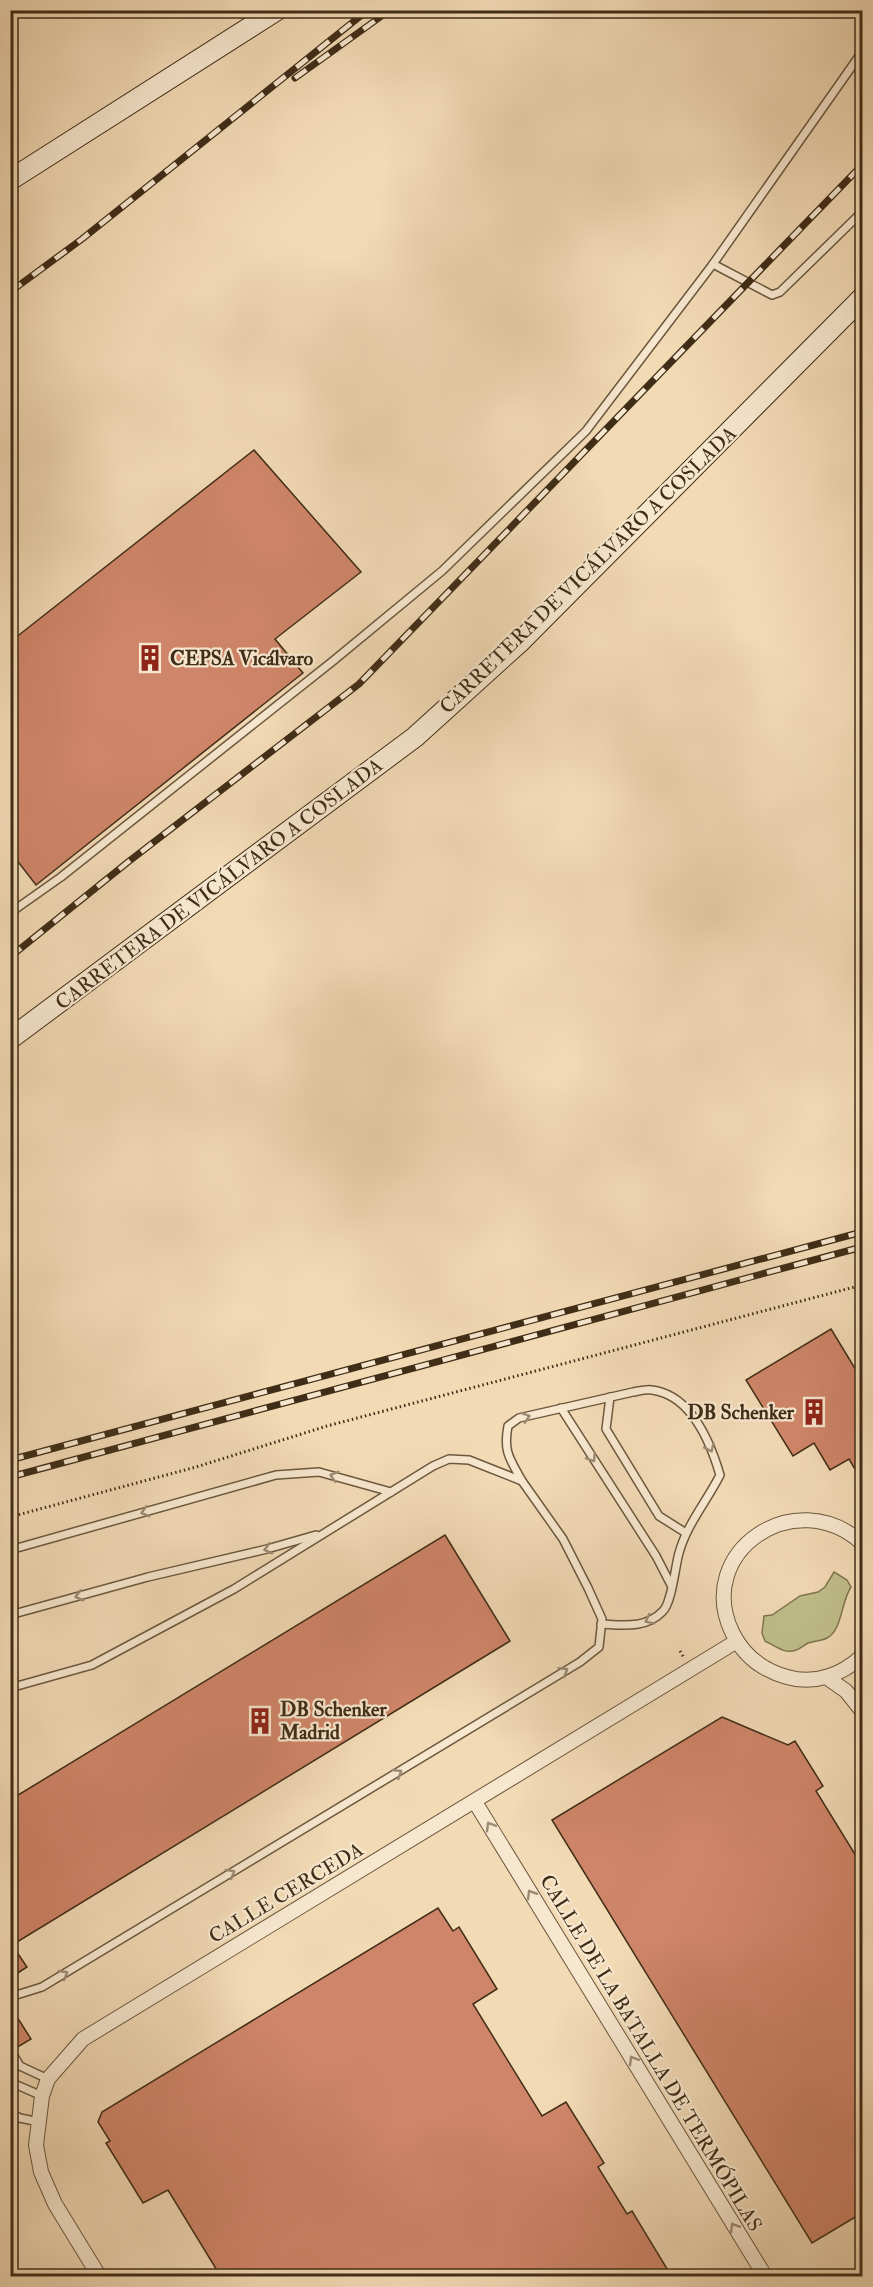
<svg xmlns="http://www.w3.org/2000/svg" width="873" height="2287" font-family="'IM FELL Double Pica',serif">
	<rect width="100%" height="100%" fill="#f2dab5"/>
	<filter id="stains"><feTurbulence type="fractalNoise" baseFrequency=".00333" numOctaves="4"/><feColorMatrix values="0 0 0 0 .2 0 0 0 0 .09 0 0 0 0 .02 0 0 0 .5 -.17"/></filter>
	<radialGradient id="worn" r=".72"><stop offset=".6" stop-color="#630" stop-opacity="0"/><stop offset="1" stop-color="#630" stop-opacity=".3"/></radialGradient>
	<!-- green -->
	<path fill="#bfbe8a" stroke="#807650" stroke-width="1.5" d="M834 1572 847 1580 851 1587C841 1602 842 1631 827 1638 821 1641 814 1641 808 1643 804 1645 800 1649 796 1650 785 1655 774 1645 765 1641L762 1633 764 1616 772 1615 800 1596 818 1592 825 1587Z"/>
	<!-- building -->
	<g fill="#cf8569" stroke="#402d17" stroke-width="1.5">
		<polygon points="254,450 361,572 275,639 303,673 36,885 16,859 10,864 10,642"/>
		<polygon points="831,1329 862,1380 862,1481 849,1459 830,1470 814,1443 793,1456 746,1380"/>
		<polygon points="445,1535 510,1641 12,1945 27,1967 10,1978 10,1800"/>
		<polygon points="722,1717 788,1745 795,1741 823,1786 816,1791 856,1856 862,1852 862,2213 812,2243 552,1820"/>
		<polygon points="438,1908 453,1931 459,1927 497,1989 473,2004 542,2116 566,2102 604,2163 598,2167 627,2214 632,2211 672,2277 221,2277 168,2190 143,2203 106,2143 110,2141 98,2122 102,2112"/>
		<polygon points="10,2006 31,2039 16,2048 10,2045"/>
	</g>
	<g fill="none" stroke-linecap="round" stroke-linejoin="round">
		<defs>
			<g id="lane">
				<polyline points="713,264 772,295 780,292 862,212"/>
				<polyline points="10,913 61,877 333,661 442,571 586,431 713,264 862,52"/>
				<polyline points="610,1397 606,1429 659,1516 686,1533"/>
				<polyline points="561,1408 656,1556 671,1585"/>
				<path d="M522 1481C510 1459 503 1452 508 1426L519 1418 633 1392C639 1391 646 1389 652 1390 691 1395 710 1441 720 1475 707 1501 687 1524 679 1553 675 1567 672 1602 663 1611 646 1629 623 1625 601 1624"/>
				<polyline points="10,1550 276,1475 319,1472 391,1492"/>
				<polyline points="10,1615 148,1577 267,1549 316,1535"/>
				<polyline points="10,1688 92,1665 234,1589 433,1466 449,1459 469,1460 522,1481 563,1539 588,1588 602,1619 599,1647 580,1662 42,1987 10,1997"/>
				<polyline points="11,2051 20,2066 48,2079"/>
				<polyline points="10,2082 42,2096"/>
				<polyline points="10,2112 20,2118 39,2122"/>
			</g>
			<g id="street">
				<path d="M862 1543C795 1483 694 1552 732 1632 743 1655 762 1670 787 1677 814 1685 842 1675 862 1656"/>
				<polyline points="826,1677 846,1691 862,1711"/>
				<polyline points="475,1802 765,2276"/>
				<polyline points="99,2276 55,2204 41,2172 36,2145 42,2096 48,2079 83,2039 737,1641"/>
			</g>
			<g id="secondary">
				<polyline points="10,180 277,10"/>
				<polyline points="10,1039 415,737 521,641 862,298"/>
			</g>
		</defs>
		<!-- lane casing -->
		<use href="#lane" stroke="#6c583e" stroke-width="10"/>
		<!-- street casing -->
		<use href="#street" stroke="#6c583e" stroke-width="16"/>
		<!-- secondary casing -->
		<use href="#secondary" stroke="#402d17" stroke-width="22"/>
		<!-- path -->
		<g stroke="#402d17" stroke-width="3" stroke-dasharray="1.5 3" stroke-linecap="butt">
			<polyline points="10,1517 196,1467 327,1426 862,1285"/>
			<polyline points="680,1651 684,1658"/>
			<polyline points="828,2273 831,2276"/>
		</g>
		<!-- lane -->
		<use href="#lane" stroke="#f7e7cf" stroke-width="7"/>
		<!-- street -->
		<use href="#street" stroke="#f7e7cf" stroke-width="14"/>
		<!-- secondary -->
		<use href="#secondary" stroke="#f7e7cf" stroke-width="20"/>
		<defs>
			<g id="rail">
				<polyline points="295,78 390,10"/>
				<polyline points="10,292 82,239 368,10"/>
				<polyline points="10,957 128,862 359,684 862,165"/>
				<polyline points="10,1460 862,1232"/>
				<polyline points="10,1477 862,1247"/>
			</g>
		</defs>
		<!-- rail casing -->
		<use href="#rail" stroke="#402d17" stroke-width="7"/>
		<!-- rail -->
		<use href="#rail" stroke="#f7e7cf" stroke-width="4.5" stroke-dasharray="14" stroke-linecap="butt"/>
	</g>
	<!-- one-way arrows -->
	<defs><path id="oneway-chevron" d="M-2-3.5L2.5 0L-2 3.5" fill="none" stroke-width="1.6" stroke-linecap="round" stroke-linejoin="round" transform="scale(1.5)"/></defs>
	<g stroke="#9c8a73">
		<use href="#oneway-chevron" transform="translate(526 1417) rotate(-19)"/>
		<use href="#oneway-chevron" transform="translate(710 1448) rotate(65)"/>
		<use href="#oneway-chevron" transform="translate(592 1458) rotate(57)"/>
		<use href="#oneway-chevron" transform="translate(334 1476) rotate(-164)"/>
		<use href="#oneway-chevron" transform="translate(145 1512) rotate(164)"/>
		<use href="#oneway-chevron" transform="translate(268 1549) rotate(165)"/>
		<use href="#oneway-chevron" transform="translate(79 1596) rotate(165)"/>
		<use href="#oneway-chevron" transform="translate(649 1620) rotate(154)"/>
		<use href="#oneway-chevron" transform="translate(564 1671) rotate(-32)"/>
		<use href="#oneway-chevron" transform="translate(398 1773) rotate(-32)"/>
		<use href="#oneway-chevron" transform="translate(490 1826) rotate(-121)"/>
		<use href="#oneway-chevron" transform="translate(231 1873) rotate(-31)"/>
		<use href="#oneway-chevron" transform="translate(531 1894) rotate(-121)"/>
		<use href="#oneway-chevron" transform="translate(64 1974) rotate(-31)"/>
		<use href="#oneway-chevron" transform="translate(633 2060) rotate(-121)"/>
		<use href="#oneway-chevron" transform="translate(734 2227) rotate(-121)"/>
	</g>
	<!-- icons -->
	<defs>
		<symbol id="building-bare" viewBox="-9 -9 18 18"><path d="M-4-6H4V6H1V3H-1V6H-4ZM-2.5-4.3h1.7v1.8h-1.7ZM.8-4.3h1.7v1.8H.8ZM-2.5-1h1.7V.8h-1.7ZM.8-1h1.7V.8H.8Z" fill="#8f2418" stroke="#f7e7cf" stroke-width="2.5" paint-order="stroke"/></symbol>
	</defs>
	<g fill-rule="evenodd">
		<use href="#building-bare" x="131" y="639" width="38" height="38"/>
		<use href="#building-bare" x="795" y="1393" width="38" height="38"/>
		<use href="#building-bare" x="241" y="1702" width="38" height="38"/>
	</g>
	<g text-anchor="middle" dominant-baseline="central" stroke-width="4.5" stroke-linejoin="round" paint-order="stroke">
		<!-- street labels -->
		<g font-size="20" fill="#402d17" stroke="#f7e7cf">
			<text transform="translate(588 570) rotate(-44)">CARRETERA DE VICÁLVARO A COSLADA</text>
			<text transform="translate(219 884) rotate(-37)">CARRETERA DE VICÁLVARO A COSLADA</text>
			<text transform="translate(286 1893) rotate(-31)">CALLE CERCEDA</text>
			<text transform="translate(651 2053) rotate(59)">CALLE DE LA BATALLA DE TERMÓPILAS</text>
		</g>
		<!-- poi labels -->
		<g font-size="20" font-weight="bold" fill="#402d17" stroke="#f7e7cf" text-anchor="start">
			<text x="170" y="658">CEPSA Vicálvaro</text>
			<text x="794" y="1412" text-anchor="end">DB Schenker</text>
			<text x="280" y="1709">DB Schenker<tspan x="280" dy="23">Madrid</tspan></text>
		</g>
	</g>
	<!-- margin -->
	<rect width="873" height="2287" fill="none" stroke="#f2dab5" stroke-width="36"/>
	<rect x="12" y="12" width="849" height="2263" fill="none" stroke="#402d17" stroke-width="3"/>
	<rect x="18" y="18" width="837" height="2251" fill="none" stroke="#402d17" stroke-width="1.5"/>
	<rect width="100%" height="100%" filter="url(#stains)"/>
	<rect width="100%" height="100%" fill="url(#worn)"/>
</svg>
